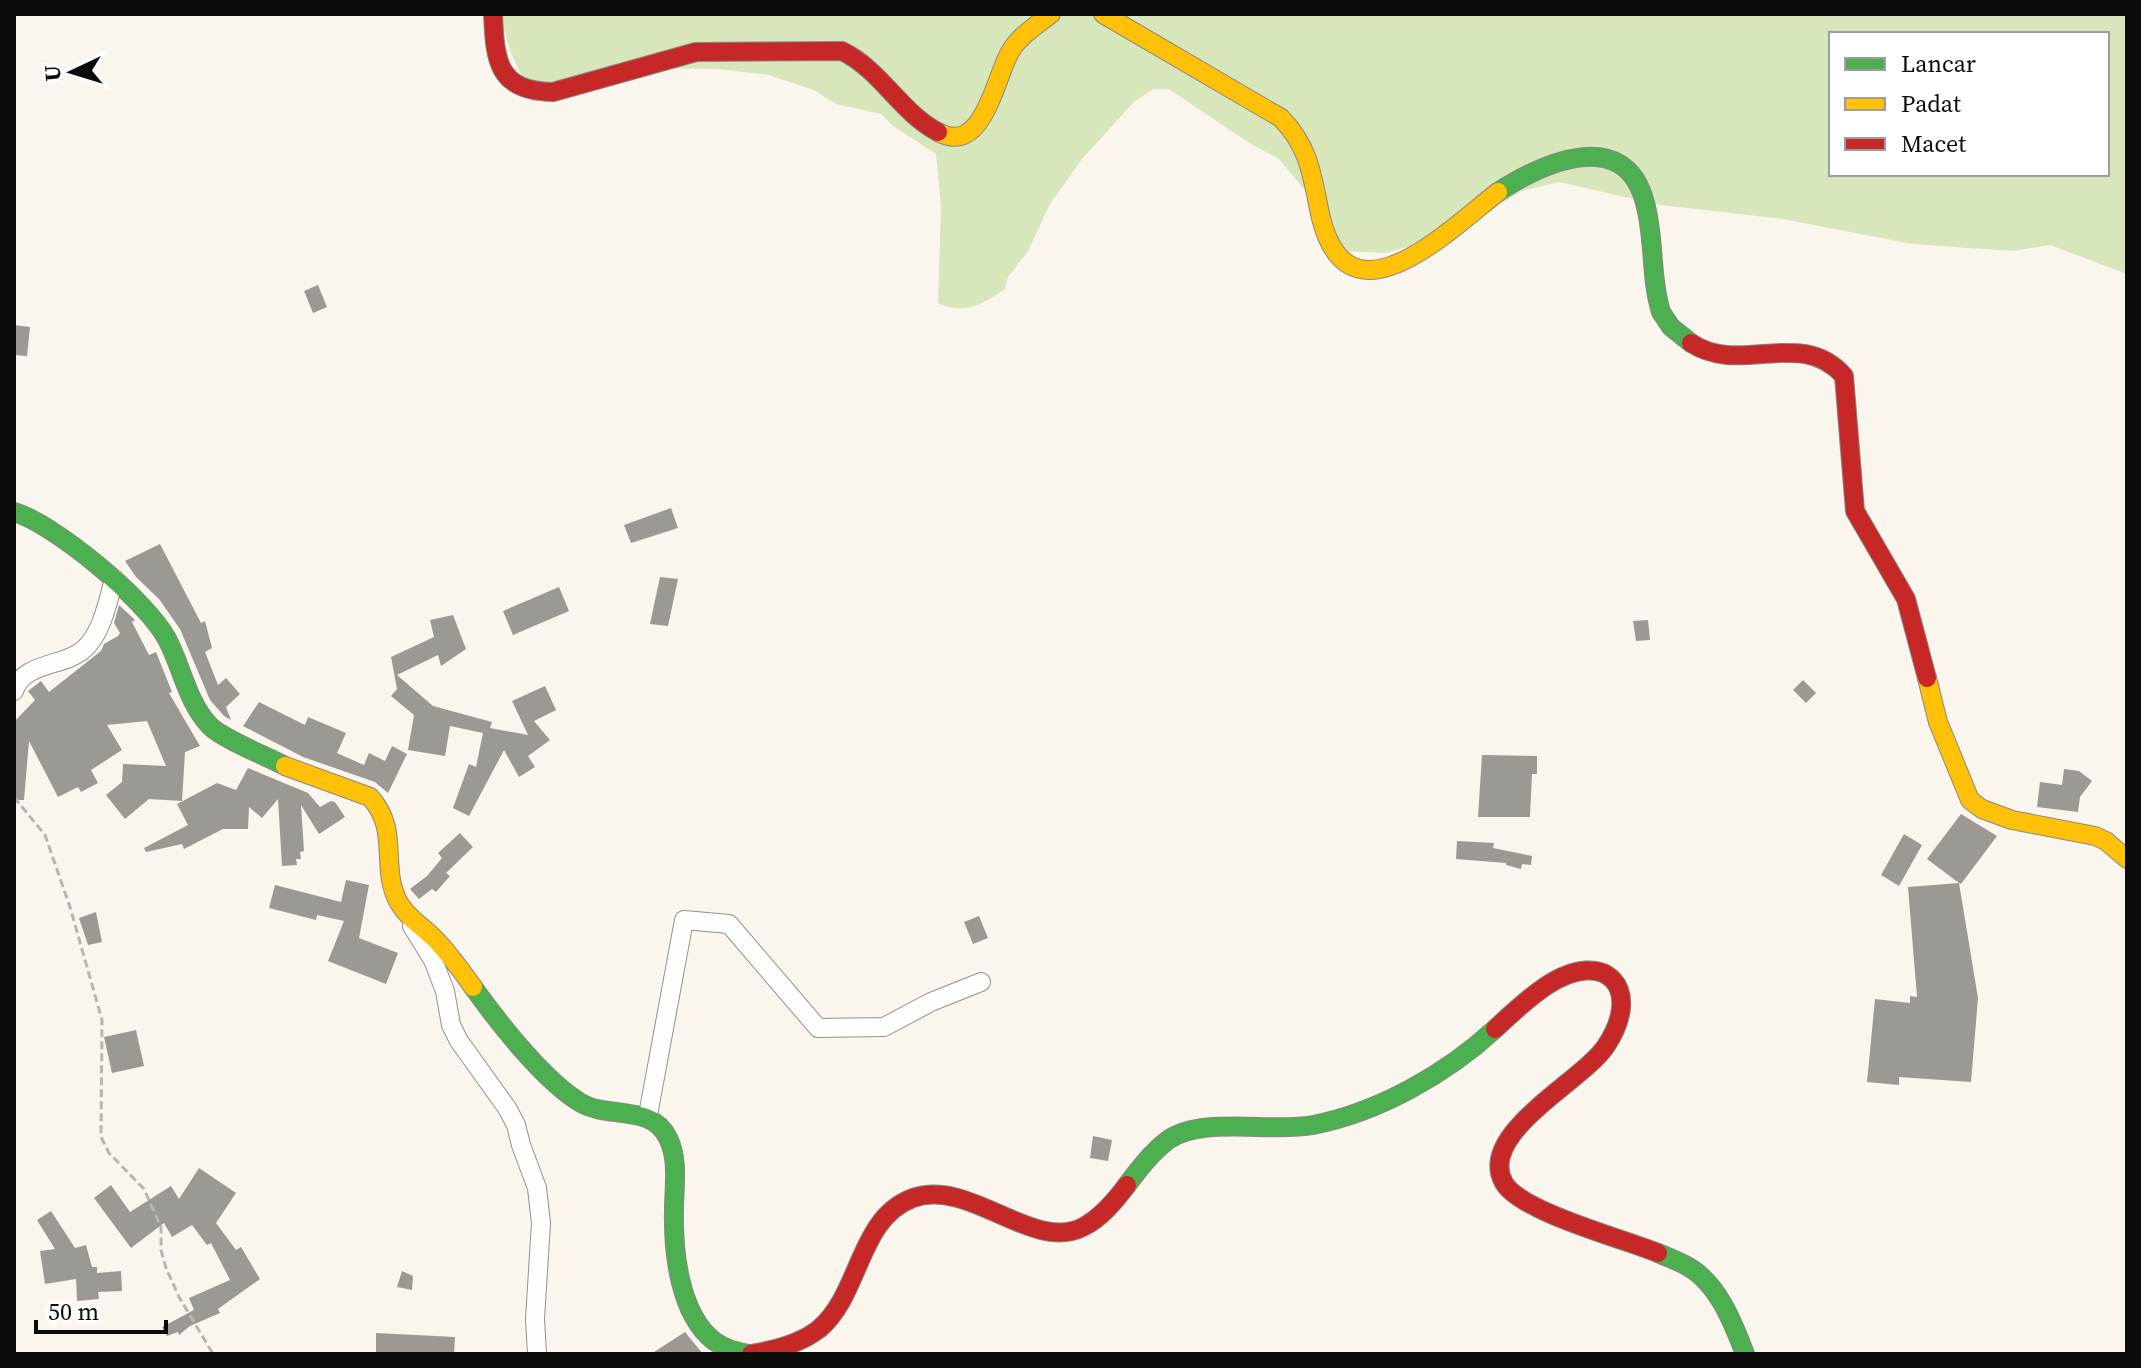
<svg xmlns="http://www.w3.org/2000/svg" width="2141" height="1368" font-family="'Source Serif 4',serif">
	<rect width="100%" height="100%" fill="#faf6ee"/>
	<!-- forest -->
	<path fill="#d8e7bb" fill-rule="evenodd" d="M499 14H2127V274L2050 245 2013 251 1912 244 1783 219 1660 205 1559 182 1522 191 1448 236 1386 253 1340 251 1326 216 1279 159 1251 144 1169 89H1153L1134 102 1082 159 1050 204 1028 251 1008 277 1005 289C983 304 964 316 938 303L941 206 936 154 893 126 881 114 836 104 814 90 768 75 718 69 652 68 526 85 511 53ZM1831 34H2107V174H1831Z"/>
	<!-- building -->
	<g fill="#9c9894">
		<polygon points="318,285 327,307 313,313 304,291"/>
		<polygon points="14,325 30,327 27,356 14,355"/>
		<polygon points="671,508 678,528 631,543 624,525"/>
		<polygon points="160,544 201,623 205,621 212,648 205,652 218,685 226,678 240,694 226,707 231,720 224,716 210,700 180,629 159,599 136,577 125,561"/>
		<polygon points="660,577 678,579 668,626 650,624"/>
		<polygon points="559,587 569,611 513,635 503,611"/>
		<polygon points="119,605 135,620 132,622 149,655 156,652 172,692 169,693 200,746 185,752 182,801 149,799 125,819 106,795 122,782 123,764 166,766 147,721 107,725 122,750 91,770 98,783 81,792 78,787 58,797 29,741 24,800 14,800 14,722 35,700 28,691 41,681 49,692 101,651 104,644 118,636 120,633 114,623"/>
		<polygon points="453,615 466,649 441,666 438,655 397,675 433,706 492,722 490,728 528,735 512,701 545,686 556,710 534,721 550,740 528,756 535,767 519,777 504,750 469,816 453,808 469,764 476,767 483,733 450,726 445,756 408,750 414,715 391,696 397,689 391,657 434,637 430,620"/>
		<polygon points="1648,620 1650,640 1636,641 1633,621"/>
		<polygon points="1803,680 1816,693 1806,703 1793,690"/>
		<polygon points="259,702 305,725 308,717 346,733 337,753 364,765 369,753 385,761 392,746 407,754 388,793 375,782 303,757 243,726"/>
		<polygon points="1482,755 1537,756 1537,774 1532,774 1530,817 1478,817"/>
		<polygon points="248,768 308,793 320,807 331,801 335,802 345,817 319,834 301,805 304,851 300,852 301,859 296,859 297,865 282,866 278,799 262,818 249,807 248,829 223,829 184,849 182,844 146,852 144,848 188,825 177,804 217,783 236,790"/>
		<polygon points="2064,769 2079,771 2092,781 2080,797 2078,812 2037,807 2040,782 2062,785"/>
		<polygon points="1961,814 1997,836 1961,884 1959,883 1978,998 1971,1082 1899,1077 1899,1085 1867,1082 1875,999 1910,1003 1910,996 1917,997 1908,887 1959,883 1927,859"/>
		<polygon points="460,833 473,847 446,873 450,876 436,892 432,889 419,899 410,889 427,876 442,858 438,853"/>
		<polygon points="1904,834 1922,845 1899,886 1881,875"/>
		<polygon points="1457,841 1494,843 1493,848 1532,856 1531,865 1522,864 1521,869 1506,865 1506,863 1456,859"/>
		<polygon points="346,880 369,885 359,938 398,953 386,984 328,961 344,921 317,915 316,920 269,908 275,885 341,902"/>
		<polygon points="96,912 102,942 88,945 79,918"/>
		<polygon points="979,916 988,938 973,944 964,922"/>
		<polygon points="136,1030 144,1066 112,1073 104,1037"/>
		<polygon points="1093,1136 1112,1140 1108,1161 1090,1158"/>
		<polygon points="199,1168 236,1193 216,1223 236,1250 241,1247 260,1279 218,1309 220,1313 190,1326 179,1335 178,1332 167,1336 162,1327 194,1310 189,1298 230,1280 211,1243 207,1245 192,1225 172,1237 164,1223 131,1248 94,1198 111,1185 130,1212 171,1186 179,1199"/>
		<polygon points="51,1211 75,1248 86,1245 92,1267 97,1267 97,1273 121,1271 122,1291 98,1292 99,1299 77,1301 76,1279 45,1284 40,1251 55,1249 37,1220"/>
		<polygon points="402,1271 413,1276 412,1290 397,1287"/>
		<polygon points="685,1332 703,1354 651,1354"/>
		<polygon points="376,1333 455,1337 454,1354 376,1354"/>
	</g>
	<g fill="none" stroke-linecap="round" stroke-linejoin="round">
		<defs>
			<g id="street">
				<path d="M14 691C23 662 63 667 83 650 102 634 108 601 114 579"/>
				<polyline points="412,926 433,960 445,991 451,1025 459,1041 507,1108 516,1125 521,1145 537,1188 541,1223 535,1319 537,1354"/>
				<polyline points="648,1115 684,920 729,924 818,1028 884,1027 931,1002 981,982"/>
			</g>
			<g id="fast">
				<path d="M1498 192C1543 163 1625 125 1645 203 1655 238 1650 277 1661 312L1671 327 1691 343"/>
				<path d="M14 512C55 524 147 601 167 639 182 667 187 702 210 726 223 739 266 756 285 766"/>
				<path d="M473 987C498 1022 544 1081 581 1103 609 1119 652 1104 668 1138 679 1160 674 1186 674 1210 673 1251 679 1314 714 1341 725 1349 735 1351 748 1354"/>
				<path d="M1127 1185C1139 1169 1152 1152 1168 1140 1201 1116 1272 1133 1313 1125 1379 1112 1446 1074 1495 1029"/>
				<path d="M1658 1253C1667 1257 1678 1261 1687 1266 1718 1283 1733 1323 1745 1354"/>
			</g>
			<g id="slow">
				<path d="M1103 14 1281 118C1311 149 1312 178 1321 218 1349 331 1449 230 1498 192"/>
				<path d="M938 132C983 157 995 78 1010 52 1019 36 1037 25 1051 14"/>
				<polyline points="1927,678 1938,722 1970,800 1982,809 2012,820 2095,836 2106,841 2127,859"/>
				<path d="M285 766 370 797C401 831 379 867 399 903 407 917 422 926 434 938 449 953 461 970 473 987"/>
			</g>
			<g id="jam">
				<path d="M493 14C495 62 498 91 553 92L696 52 842 51C881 70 900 112 938 132"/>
				<path d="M1691 343C1741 376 1801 327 1844 376L1855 511 1906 599 1927 678"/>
				<path d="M1495 1029C1512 1013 1528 998 1546 986 1606 946 1644 989 1606 1046 1582 1082 1476 1134 1504 1183 1521 1212 1624 1239 1658 1253"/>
				<path d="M751 1354C775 1350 800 1344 819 1329 861 1294 858 1218 913 1198 970 1178 1033 1253 1083 1227 1101 1218 1115 1201 1127 1185"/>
			</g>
		</defs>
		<!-- street casing -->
		<use href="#street" stroke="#93918d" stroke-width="20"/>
		<!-- fast casing -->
		<use href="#fast" stroke="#898784" stroke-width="20"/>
		<!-- slow casing -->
		<use href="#slow" stroke="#898784" stroke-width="20"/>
		<!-- jam casing -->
		<use href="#jam" stroke="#898784" stroke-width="20"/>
		<!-- path -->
		<polyline stroke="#b7b6b5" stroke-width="3" stroke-dasharray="8 4" stroke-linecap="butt" points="14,797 45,835 70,907 102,1020 101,1137 109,1153 144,1189 161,1227 161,1250 166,1268 179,1297 213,1354"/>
		<!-- street -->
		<use href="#street" stroke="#fefefc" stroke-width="18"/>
		<!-- fast -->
		<use href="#fast" stroke="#4caf50" stroke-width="18"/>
		<!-- slow -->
		<use href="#slow" stroke="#ffc107" stroke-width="18"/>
		<!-- jam -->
		<use href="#jam" stroke="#c62828" stroke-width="18"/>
	</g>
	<!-- border -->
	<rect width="2141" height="1368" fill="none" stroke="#0b0b0b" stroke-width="32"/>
	<!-- legend -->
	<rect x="1829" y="32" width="280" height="144" fill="#ffffff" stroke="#9d9d9d" stroke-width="2"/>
	<rect x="1845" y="58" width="40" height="12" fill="#4caf50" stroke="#9d9d9d" stroke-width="2"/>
	<text x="1901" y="72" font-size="24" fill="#0b0b0b">Lancar</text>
	<rect x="1845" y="98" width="40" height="12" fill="#ffc107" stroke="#9d9d9d" stroke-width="2"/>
	<text x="1901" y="112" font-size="24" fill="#0b0b0b">Padat</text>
	<rect x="1845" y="138" width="40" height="12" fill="#c62828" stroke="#9d9d9d" stroke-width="2"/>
	<text x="1901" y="152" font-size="24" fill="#0b0b0b">Macet</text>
	<!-- north arrow -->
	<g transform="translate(72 72) rotate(266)" stroke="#ffffff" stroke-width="6" paint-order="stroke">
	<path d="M0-6L14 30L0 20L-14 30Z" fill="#0b0b0b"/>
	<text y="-12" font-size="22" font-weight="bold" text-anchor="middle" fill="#0b0b0b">U</text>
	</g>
	<!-- scale -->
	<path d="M36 1320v12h130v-12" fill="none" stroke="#0b0b0b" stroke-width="4"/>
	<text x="48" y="1320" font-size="24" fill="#0b0b0b" stroke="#ffffff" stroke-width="6" paint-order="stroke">50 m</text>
</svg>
